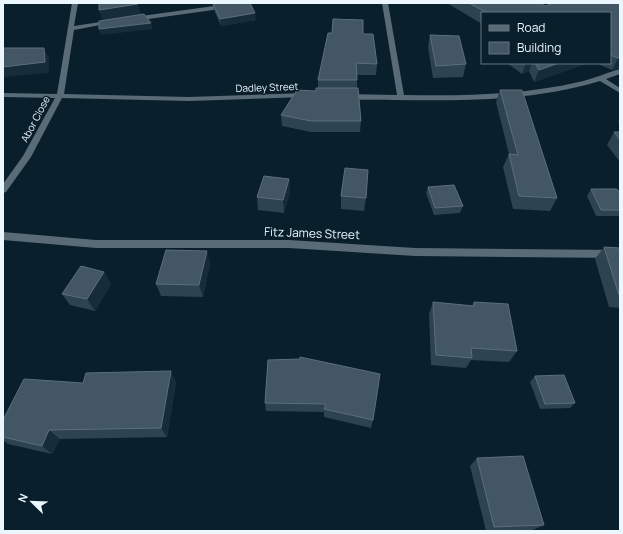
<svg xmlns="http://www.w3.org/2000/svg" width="623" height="534" font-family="Manrope,sans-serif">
	<rect width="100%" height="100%" fill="#091f2c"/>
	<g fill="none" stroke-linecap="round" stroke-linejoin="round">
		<!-- street -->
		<g fill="#596b77" fill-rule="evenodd">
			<polygon points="72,3 78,3 74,26 113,20 116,22 74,30 64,94 189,97 305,93 309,95 305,97 189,101 62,98 31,157 6,192 3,193 3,184 23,156 55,98 3,97 3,93 57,94"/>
			<polygon points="236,3 252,3 249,5 134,21 131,19 134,17"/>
			<path d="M382 3H388L404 95C463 96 522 95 579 82 593 79 606 73 620 69V74L606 79 620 88V93L600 81C534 101 462 101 394 100 378 99 359 101 342 98L341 96 345 94 397 95Z"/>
			<polygon points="3,232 96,240 289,240 415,248 620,250 620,258 415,256 289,248 96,248 3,240"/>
		</g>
	</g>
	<!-- wall -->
	<g fill="#2d4350">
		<polygon points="447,3 540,3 545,6 620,5 620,68 612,70 596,63 610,63 610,13 482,13 482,24"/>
		<polygon points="213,4 256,20 221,26 214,10"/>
		<polygon points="363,34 377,64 376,75 357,75 357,88 361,121 360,132 311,132 282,126 281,115 316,91 318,88 318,80"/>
		<polygon points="430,35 466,64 463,77 433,78 428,47"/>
		<polygon points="507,63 588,63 534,82 529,71 522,74"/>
		<polygon points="500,90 557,198 550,211 513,209 503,167 509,154 496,102"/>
		<polygon points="620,119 620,124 618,122"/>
		<polygon points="614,132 620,132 620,162 607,145"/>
		<polygon points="289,179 290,192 284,213 258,210 257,197"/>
		<polygon points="428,187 463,206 460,213 434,215 426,193"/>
		<polygon points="591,189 620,194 620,216 596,216 587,196"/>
		<polygon points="341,196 366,198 364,211 341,209"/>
		<polygon points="604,247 620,248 620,308 609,307 595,259"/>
		<polygon points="210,263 203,297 161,296 156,284"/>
		<polygon points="104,272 111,284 95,311 70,305 62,294"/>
		<polygon points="433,302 472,306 474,302 517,351 509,362 471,360 466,368 431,365 429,314"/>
		<polygon points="268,360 373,420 371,428 324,417 324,412 266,411 265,403"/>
		<polygon points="535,376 575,403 570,408 540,409 530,382"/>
		<polygon points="176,382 167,437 60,439 52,454 8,444 3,440 3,420 83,383"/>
		<polygon points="477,458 544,525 533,530 486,531 470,466"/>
	</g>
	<!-- shaded-wall -->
	<g fill="#162c3a">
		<polygon points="138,4 141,14 102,20 99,10"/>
		<polygon points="255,13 256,20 221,26 220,19"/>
		<polygon points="151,23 153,29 101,35 99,29"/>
		<polygon points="44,48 49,58 49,73 3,77 3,67"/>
		<polygon points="618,58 620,58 620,68 612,70"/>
		<polygon points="526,63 532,63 529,71 522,74"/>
		<polygon points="559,63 588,63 534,82 539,70"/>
		<polygon points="289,179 290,192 284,213 283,200"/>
		<polygon points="207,251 210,263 203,297 199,285"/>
		<polygon points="104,272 111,284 95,311 87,299"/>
		<polygon points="171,371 176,382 167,437 161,428"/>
		<polygon points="49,430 60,439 52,454 42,446"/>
	</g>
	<!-- building -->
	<g fill="#425663" stroke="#5c6f7b">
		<polygon points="99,3 138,3 138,4 99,10"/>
		<polygon points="220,3 250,3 255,13 220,19 213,4"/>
		<polygon points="469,3 540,3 545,6 554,3 617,3 620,5 620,58 618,58 610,55 610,13 487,13"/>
		<polygon points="144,14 151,23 99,29 99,21"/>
		<polygon points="333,19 363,20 363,34 373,34 377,64 356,63 357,80 318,80 328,33 332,33"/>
		<polygon points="430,35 459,36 466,64 436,66"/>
		<polygon points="3,48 44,48 45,62 3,67"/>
		<polygon points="535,63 559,63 539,70"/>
		<polygon points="316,88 358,88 361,121 311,121 281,115 297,90 316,91"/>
		<polygon points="500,90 522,90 557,198 519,196 509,154 518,155"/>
		<polygon points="614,132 620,132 620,140"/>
		<polygon points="345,168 368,170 366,198 341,196"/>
		<polygon points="264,176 289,179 283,200 257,197"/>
		<polygon points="454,185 463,206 435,208 428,187"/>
		<polygon points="591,189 617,189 620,194 620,210 601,210"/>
		<polygon points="604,247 620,248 620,295 619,295"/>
		<polygon points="166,250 207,251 199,285 156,284"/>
		<polygon points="81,266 104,272 87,299 62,294"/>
		<polygon points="433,302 474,306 474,302 508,304 517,351 471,348 472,358 436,355"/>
		<polygon points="300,357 380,374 373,420 324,409 326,404 265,403 268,360 300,359"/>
		<polygon points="171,371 161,428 49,430 42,446 3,437 3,420 24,379 83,383 86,373"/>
		<polygon points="564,375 575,403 545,404 535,376"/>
		<polygon points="523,456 544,525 494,527 477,458"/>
	</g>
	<g text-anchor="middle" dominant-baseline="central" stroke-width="3" stroke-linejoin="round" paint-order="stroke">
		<!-- far-street labels -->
		<g font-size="10" fill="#ebf6fd" stroke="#091f2c">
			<text transform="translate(267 87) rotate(-2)">Dadley Street</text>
			<text transform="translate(35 119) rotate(-62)">Abor Close</text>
		</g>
		<!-- street labels -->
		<g font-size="12" fill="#ebf6fd" stroke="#091f2c">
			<text transform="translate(312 233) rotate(2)">Fitz James Street</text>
		</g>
	</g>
	<!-- border -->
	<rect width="623" height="534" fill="none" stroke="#ebf6fd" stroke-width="8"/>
	<!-- legend -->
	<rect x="481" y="12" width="130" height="52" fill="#091f2c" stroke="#637580"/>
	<rect x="489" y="25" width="20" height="6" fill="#596b77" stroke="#637580"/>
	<text x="517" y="32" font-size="12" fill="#ebf6fd">Road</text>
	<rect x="489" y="42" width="20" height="12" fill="#425663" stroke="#637580"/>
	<text x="517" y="52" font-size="12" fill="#ebf6fd">Building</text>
	<!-- north arrow -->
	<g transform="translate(32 502) rotate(293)" stroke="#091f2c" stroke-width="3" paint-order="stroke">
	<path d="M0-3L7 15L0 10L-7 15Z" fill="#ebf6fd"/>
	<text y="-6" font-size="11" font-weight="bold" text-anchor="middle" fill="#ebf6fd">N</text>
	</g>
</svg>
